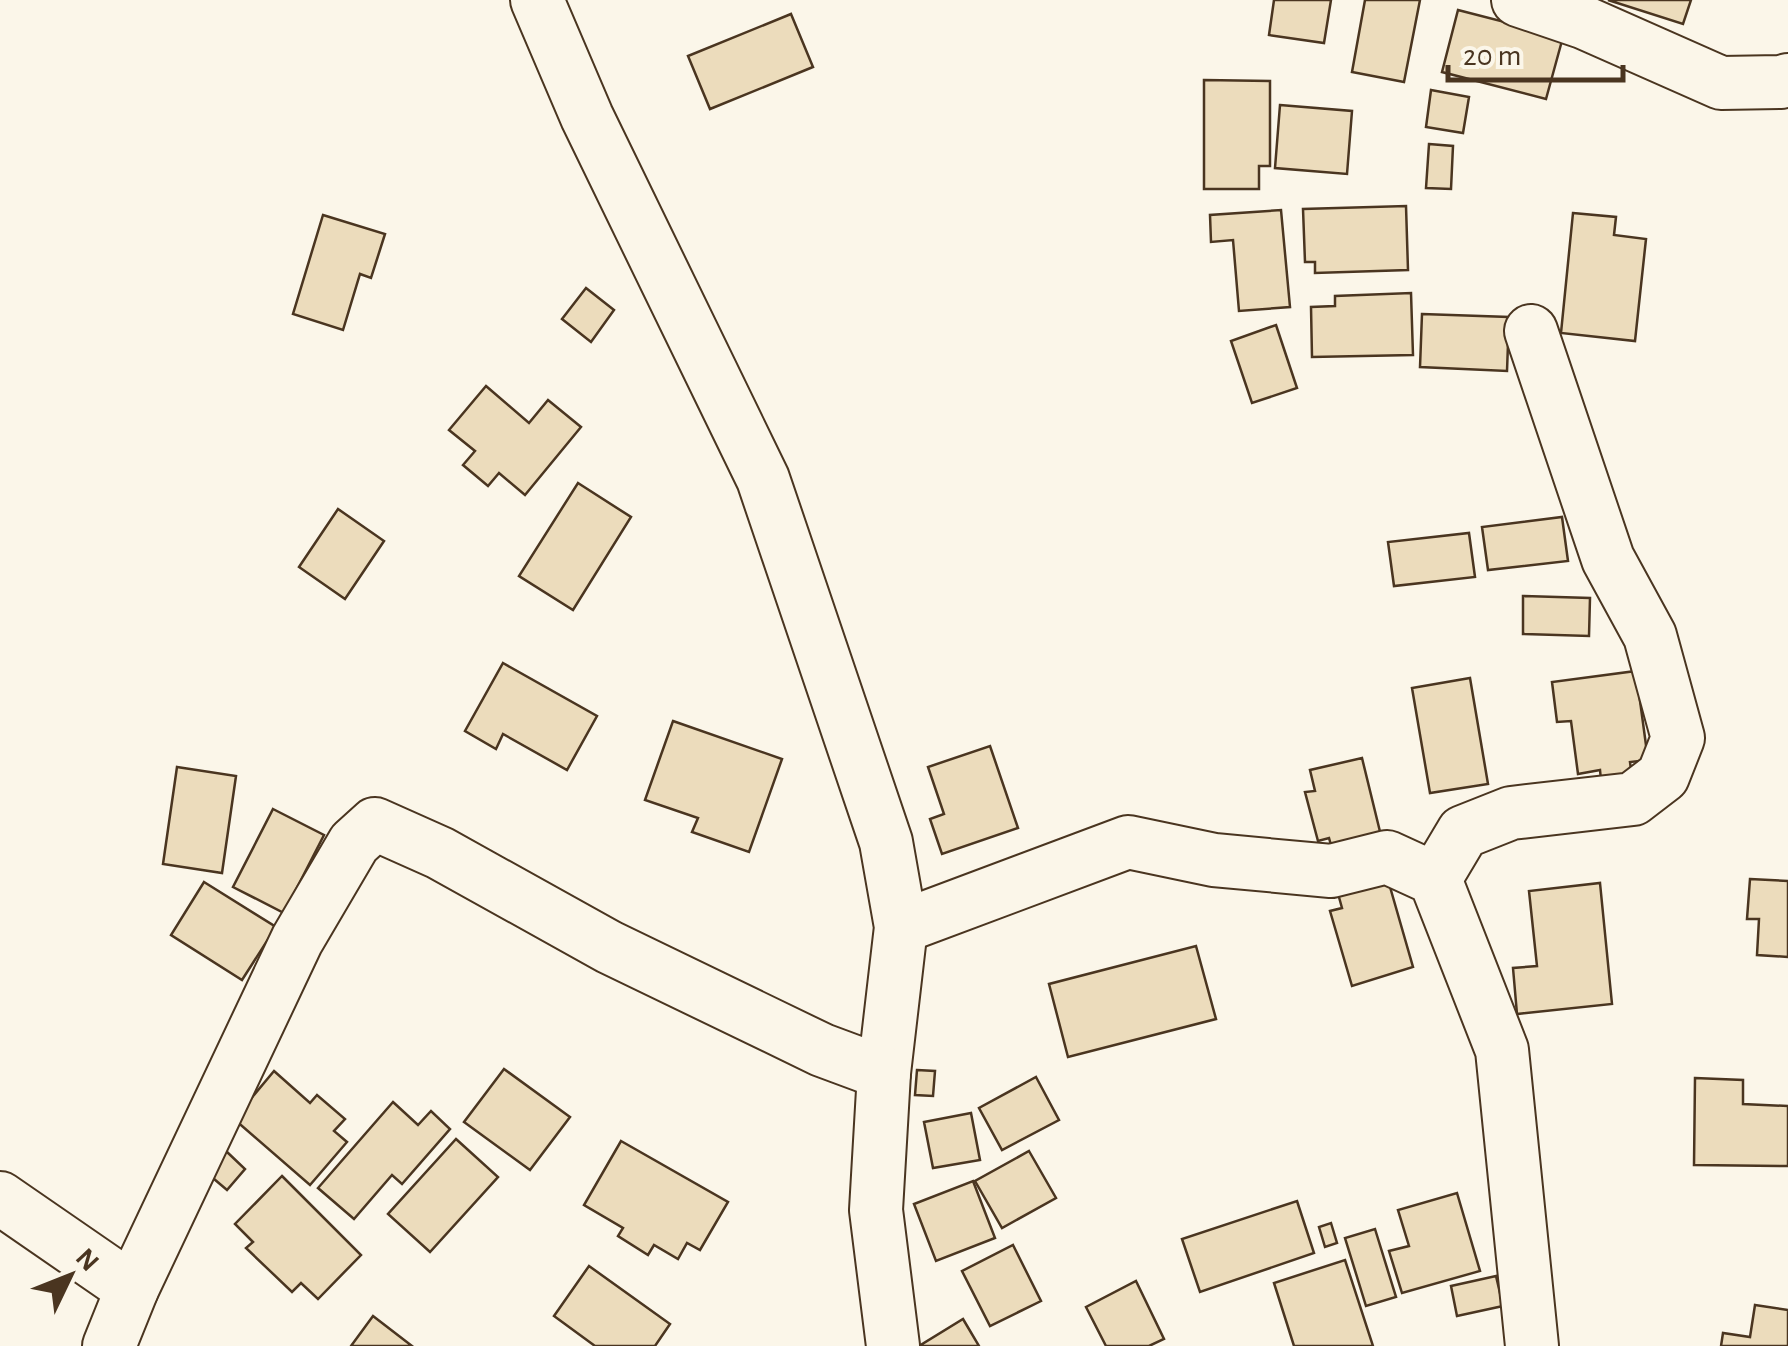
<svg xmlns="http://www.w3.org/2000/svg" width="1788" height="1346" font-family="'Alegreya Sans',sans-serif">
	<rect width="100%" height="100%" fill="#fbf6e9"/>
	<!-- building -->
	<g fill="#ecdcbc" stroke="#4a3520" stroke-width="2.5">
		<polygon points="1274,0 1331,0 1324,43 1269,35"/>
		<polygon points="1365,0 1420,0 1404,82 1352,72"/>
		<polygon points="1608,0 1691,0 1683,24"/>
		<polygon points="1458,10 1563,37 1546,99 1442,72"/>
		<polygon points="791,14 813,67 710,109 688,56"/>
		<polygon points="1204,80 1270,81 1270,166 1259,166 1259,189 1204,189"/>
		<polygon points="1431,90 1469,97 1463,133 1426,127"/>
		<polygon points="1280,105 1352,111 1347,174 1275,168"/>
		<polygon points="1429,144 1453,146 1451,189 1426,188"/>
		<polygon points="1406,206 1408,270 1315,273 1315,262 1305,262 1303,209"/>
		<polygon points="1281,210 1290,307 1239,311 1233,240 1211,242 1210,215"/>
		<polygon points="1573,213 1616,217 1614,235 1646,239 1635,341 1561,333"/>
		<polygon points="323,215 385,234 371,278 360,274 343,330 293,314"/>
		<polygon points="586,288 614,310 591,342 562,319"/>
		<polygon points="1411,293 1413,355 1312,357 1311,307 1335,306 1335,296"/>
		<polygon points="1422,314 1509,317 1507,371 1420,367"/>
		<polygon points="1276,325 1297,388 1252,403 1231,341"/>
		<polygon points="486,386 529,423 548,400 581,427 525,495 499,473 488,486 463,465 475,451 449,430"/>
		<polygon points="578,483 631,517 573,610 519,576"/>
		<polygon points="338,509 384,541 345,599 299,567"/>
		<polygon points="1562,517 1568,561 1488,570 1482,527"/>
		<polygon points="1469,533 1475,577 1394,586 1388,542"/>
		<polygon points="1523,596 1590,598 1589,636 1523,634"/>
		<polygon points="503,663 597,716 567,770 503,734 496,749 465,731"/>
		<polygon points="1636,671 1648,760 1630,762 1633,785 1602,790 1600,770 1578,774 1571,721 1557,722 1552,682"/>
		<polygon points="1470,678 1488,784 1430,793 1412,688"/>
		<polygon points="673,721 782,759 749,852 692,832 698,818 645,800"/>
		<polygon points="990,746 1018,828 942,854 930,819 944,814 928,767"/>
		<polygon points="1362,758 1384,848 1335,859 1329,838 1318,841 1305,792 1315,791 1310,770"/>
		<polygon points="177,767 236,776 222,873 163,864"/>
		<polygon points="273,809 324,835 284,913 233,887"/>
		<polygon points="1384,866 1413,967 1352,986 1330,911 1342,908 1334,879"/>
		<polygon points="1750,879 1788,881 1788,957 1757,955 1759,919 1747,919"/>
		<polygon points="204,882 276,927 242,980 171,935"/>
		<polygon points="1600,883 1612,1004 1517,1014 1513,968 1537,966 1529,891"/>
		<polygon points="1196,946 1216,1019 1068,1057 1049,984"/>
		<polygon points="504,1069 570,1117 530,1170 464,1122"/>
		<polygon points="917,1070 935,1071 933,1096 915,1095"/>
		<polygon points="274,1071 310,1103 317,1095 345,1119 334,1131 347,1142 310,1185 234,1119"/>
		<polygon points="1036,1077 1059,1120 1002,1150 979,1108"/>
		<polygon points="1695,1078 1743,1080 1743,1104 1788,1106 1788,1166 1694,1165"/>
		<polygon points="393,1102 418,1125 431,1111 450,1129 402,1184 392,1175 354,1219 318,1188"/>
		<polygon points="971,1113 980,1160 933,1168 924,1122"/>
		<polygon points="456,1139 498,1177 430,1252 388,1214"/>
		<polygon points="621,1141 728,1202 700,1250 687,1243 678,1259 654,1245 648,1255 618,1236 623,1228 584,1205"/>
		<polygon points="226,1151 245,1169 227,1190 207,1173"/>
		<polygon points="1029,1151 1056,1198 1002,1228 975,1181"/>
		<polygon points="282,1176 361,1255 318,1299 301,1283 292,1292 246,1248 253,1242 235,1224"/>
		<polygon points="973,1181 995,1238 936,1261 914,1204"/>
		<polygon points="1457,1193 1480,1271 1402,1293 1389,1251 1409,1246 1398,1210"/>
		<polygon points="1297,1201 1314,1253 1200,1292 1182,1239"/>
		<polygon points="1331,1223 1337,1243 1325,1247 1319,1227"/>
		<polygon points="1375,1229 1396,1297 1366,1306 1345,1238"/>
		<polygon points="1013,1245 1041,1301 990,1326 962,1271"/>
		<polygon points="1345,1260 1373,1346 1294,1346 1274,1283"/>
		<polygon points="589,1266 670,1324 655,1346 595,1346 554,1316"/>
		<polygon points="1496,1276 1503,1306 1457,1316 1451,1286"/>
		<polygon points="1136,1281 1164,1339 1149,1346 1106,1346 1086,1307"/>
		<polygon points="1755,1305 1788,1310 1788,1346 1721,1346 1723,1333 1750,1337"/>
		<polygon points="373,1316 412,1346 351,1346"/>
		<polygon points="963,1319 979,1346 919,1346"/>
	</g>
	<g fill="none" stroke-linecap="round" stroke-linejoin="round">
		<defs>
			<g id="street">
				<polyline points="537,0 587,117 763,479 886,842 901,927 884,1073 876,1210 893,1346"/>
				<polyline points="1518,0 1583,22 1721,83 1781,82 1788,80"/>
				<polyline points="1435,879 1463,832 1511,813 1633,799 1663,776 1678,738 1650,636 1608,559 1531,331"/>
				<polyline points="901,927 1128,842 1214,860 1331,871 1387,857 1435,879 1502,1050 1532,1346"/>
				<polyline points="0,1198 132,1289"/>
				<polyline points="109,1346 132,1289 297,940 354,843 375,824 440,853 609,947 822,1050 884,1073"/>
			</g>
		</defs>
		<!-- street casing -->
		<use href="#street" stroke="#4a3520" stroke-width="56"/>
		<!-- street -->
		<use href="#street" stroke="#fbf6e9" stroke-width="52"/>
	</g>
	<!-- north arrow -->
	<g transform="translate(70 1276) rotate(47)" stroke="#fbf6e9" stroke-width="8" paint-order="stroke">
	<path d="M0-8L18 38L0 25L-18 38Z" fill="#4a3520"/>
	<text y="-15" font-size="28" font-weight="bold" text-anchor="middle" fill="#4a3520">N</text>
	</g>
	<!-- scale -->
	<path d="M1448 65v15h175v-15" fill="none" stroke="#4a3520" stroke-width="5"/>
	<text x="1463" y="65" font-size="30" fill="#4a3520" stroke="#fbf6e9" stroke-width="8" paint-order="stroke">20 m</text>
</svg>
